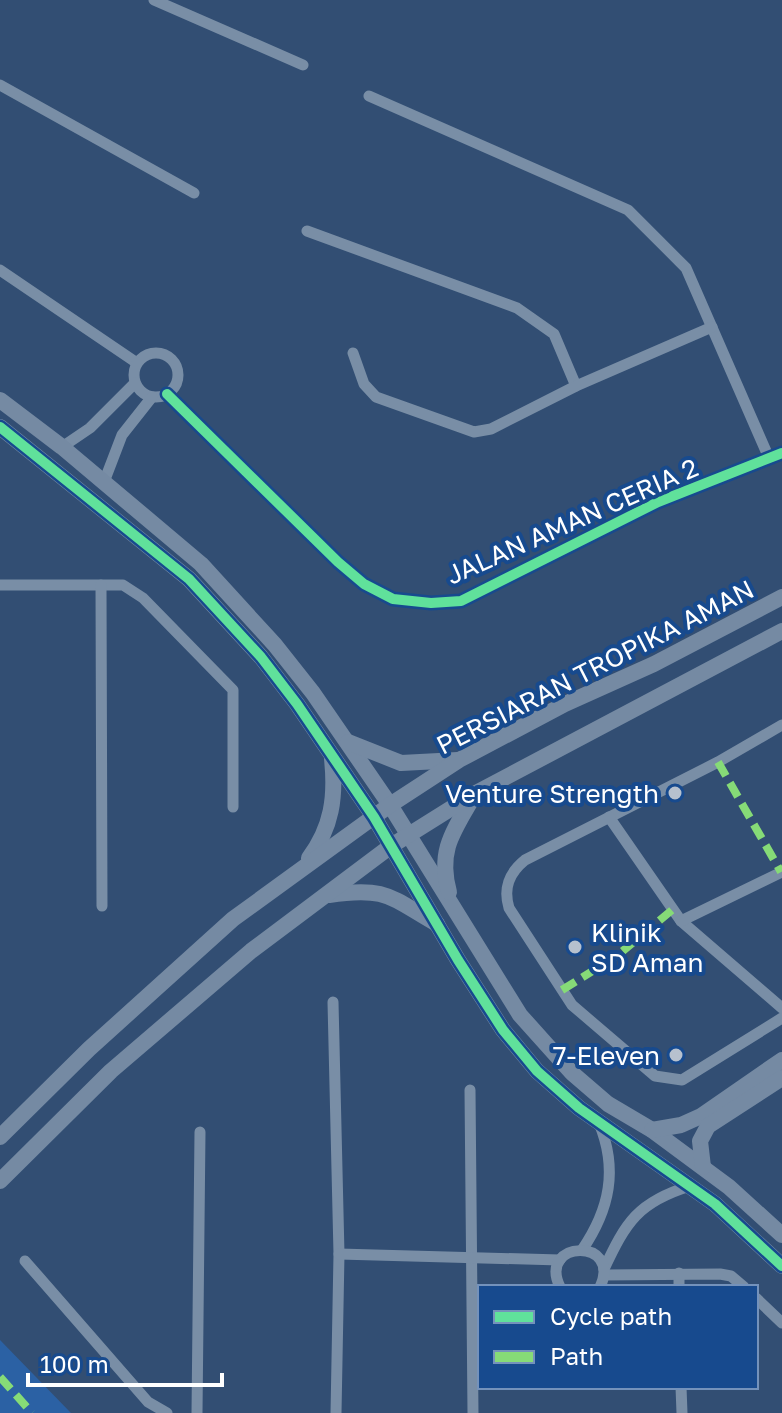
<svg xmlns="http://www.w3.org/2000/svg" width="782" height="1413" font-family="'Golos Text',sans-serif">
	<rect width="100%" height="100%" fill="#324e73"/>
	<!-- green -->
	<polygon fill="#2b61a4" points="0,1340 71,1413 0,1413"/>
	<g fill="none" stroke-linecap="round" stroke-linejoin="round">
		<!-- street -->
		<g stroke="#798ea6" stroke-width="11">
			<polyline points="154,0 303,65"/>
			<polyline points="0,85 194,193"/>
			<polyline points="369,96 628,210 686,268 769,458"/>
			<polyline points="307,231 517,308 554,334 576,386"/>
			<polyline points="0,270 137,363"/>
			<circle cx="156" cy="375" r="22"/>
			<polyline points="353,353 364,384 376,397 474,432 491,429 576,386 712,327"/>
			<polyline points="167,394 338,562 364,584 393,599 431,603 461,601 658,502 782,453"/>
			<polyline points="62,447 90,428 135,383"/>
			<polyline points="104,482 122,435 152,397"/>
			<polyline points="0,585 123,585 143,598 233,690 233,807"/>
			<polyline points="101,585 102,906"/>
			<path d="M782 725 718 762 525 860C509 873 503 888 509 908L572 1005 655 1076 682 1080 782 1018"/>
			<polyline points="609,817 681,921 782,1008"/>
			<polyline points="681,921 782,872"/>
			<polyline points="333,1002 339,1254 336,1413"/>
			<polyline points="470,1090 473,1413"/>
			<path d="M582 1250C610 1209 618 1169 599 1123"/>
			<polyline points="339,1254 560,1260"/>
			<polyline points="25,1261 148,1402 167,1413"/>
			<path d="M604 1269C626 1222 638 1202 690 1186"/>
			<polyline points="679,1273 679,1287"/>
			<polyline points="604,1275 720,1274 731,1276 744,1287"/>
			<path d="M560 1287C537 1239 623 1238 600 1287"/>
			<polyline points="756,1298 782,1323"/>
			<polyline points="681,1387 682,1413"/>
			<polyline points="197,1413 200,1132"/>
		</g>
		<!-- secondary -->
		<g stroke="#758aa3" stroke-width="16">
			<polyline points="0,400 62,447 201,564 275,645 313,693 390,805 520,1015 572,1073 608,1104 652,1130 729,1187 782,1235"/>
			<polyline points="0,427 189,579 261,657 297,704 374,817 458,960 503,1030 537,1071 579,1108 715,1204 782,1266"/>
			<polyline points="348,742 401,763 458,760"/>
			<path d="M309 858C332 827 336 797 332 759"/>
			<path d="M449 892C438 852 452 833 472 799"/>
			<path d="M329 895C387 886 391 898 437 924"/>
			<polyline points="652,1130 681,1125 701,1116 782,1060"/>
			<polyline points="0,1137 89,1049 233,919 390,805 459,760 565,704 654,664 782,597"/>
			<polyline points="703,1167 700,1141 708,1126 782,1078"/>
			<polyline points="0,1181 111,1071 251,951 391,846 474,794 782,631"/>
		</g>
		<!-- quiet -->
		<g stroke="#86db77" stroke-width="8" stroke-dasharray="16 8" stroke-linecap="butt">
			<polyline points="718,762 781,872"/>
			<polyline points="562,990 618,955 672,910"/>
			<polyline points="0,1377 32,1413"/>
		</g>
		<defs>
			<g id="cycleway">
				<polyline points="167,394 338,562 364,584 393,599 431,603 461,601 658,502 782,453"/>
				<polyline points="0,427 189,579 261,657 297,704 374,817 458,960 503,1030 537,1071 579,1108 715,1204 782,1266"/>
			</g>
		</defs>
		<!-- cycleway casing -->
		<use href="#cycleway" stroke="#174a8e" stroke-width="15"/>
		<!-- cycleway -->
		<use href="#cycleway" stroke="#60e19b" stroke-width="10"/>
	</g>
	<!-- markers -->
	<g fill="#b7c1ce" stroke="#174a8e" stroke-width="3">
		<circle cx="675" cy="793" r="8"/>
		<circle cx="575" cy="947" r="8"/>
		<circle cx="676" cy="1055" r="8"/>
	</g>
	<g text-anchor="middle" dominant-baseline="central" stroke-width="8" stroke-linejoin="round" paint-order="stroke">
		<!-- street labels -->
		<g font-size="26" fill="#fff" stroke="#174a8e">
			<text transform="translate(572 521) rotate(-24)">JALAN AMAN CERIA 2</text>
			<text transform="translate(595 667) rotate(-27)">PERSIARAN TROPIKA AMAN</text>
		</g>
		<!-- poi labels -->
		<g font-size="26" fill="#fff" stroke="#174a8e" text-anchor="end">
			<text x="659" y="793">Venture Strength</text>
			<text x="591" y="932" text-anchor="start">Klinik<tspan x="591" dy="30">SD Aman</tspan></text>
			<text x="660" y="1055">7-Eleven</text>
		</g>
	</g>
	<!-- legend -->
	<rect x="478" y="1285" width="280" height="104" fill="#174a8e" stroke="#7492bb" stroke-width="2"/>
	<rect x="494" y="1311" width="40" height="12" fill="#60e19b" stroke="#7492bb" stroke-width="2"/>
	<text x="550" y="1325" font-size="24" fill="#ffffff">Cycle path</text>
	<rect x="494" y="1351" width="40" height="12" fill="#86db77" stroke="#7492bb" stroke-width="2"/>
	<text x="550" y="1365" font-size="24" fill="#ffffff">Path</text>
	<!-- scale -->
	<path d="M28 1373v12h194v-12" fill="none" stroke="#ffffff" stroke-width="4"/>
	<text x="40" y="1373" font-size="24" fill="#ffffff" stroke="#174a8e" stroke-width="6" paint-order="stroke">100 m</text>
</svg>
